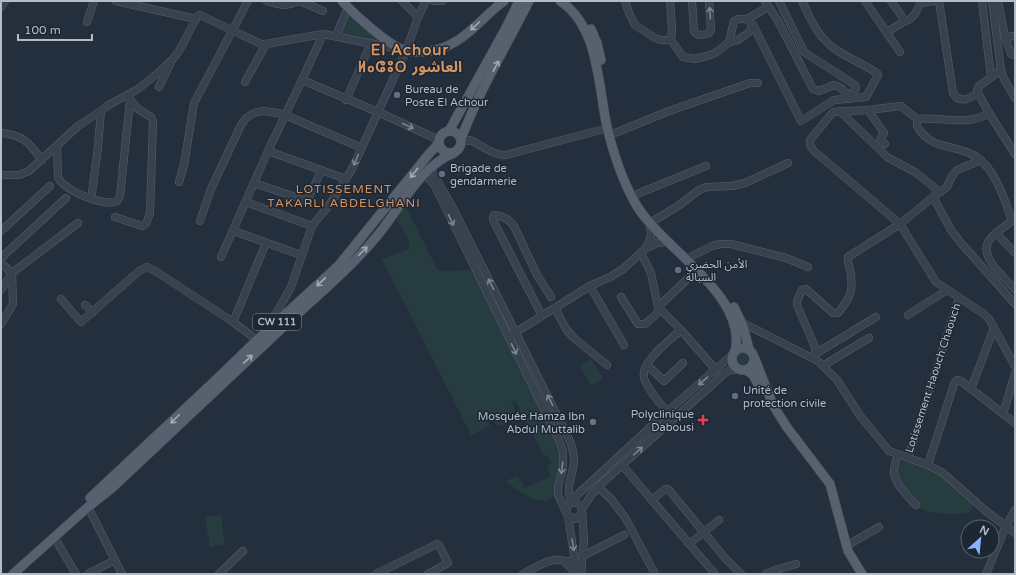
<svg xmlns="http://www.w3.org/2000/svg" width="1016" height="575" font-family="'Varela Round','Noto Sans Arabic','Noto Sans Tifinagh',sans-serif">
	<rect width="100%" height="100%" fill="#242f3e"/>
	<!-- green -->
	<g fill="#263c3f">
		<polygon points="349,14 380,42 343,35 341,31"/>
		<path d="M405 205 437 269 441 271 474 270 560 451C561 461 560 493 550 499 546 501 538 500 534 499 524 496 514 487 505 481L518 476 525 488 551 476 547 466 551 463 547 455 544 456 515 400 511 402C515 408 517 413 513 419L508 421 505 418V424C495 429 491 418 487 411L484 413 490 426 471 435 382 259 407 250 410 247 407 236 396 219Z"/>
		<circle cx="742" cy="358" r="7"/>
		<polygon points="591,359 603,379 591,386 580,366"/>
		<polygon points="904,461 926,467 941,474 974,503 970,513 947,514 927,512 927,510 918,508 918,505 905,492 896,472 900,463"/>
		<polygon points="221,515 225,544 210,547 205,517"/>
	</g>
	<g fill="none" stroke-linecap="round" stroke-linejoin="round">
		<defs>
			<g id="minor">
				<polyline points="116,1 196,19"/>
				<path d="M267 1C278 5 287 7 298 1"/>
				<polyline points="300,1 323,11"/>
				<polyline points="402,1 418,17"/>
				<polyline points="434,1 442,1"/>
				<polyline points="625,1 629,13 635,25 655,38 661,40 671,40"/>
				<polyline points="670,1 672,30 671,40 683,57 695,59 707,56 717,52 729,42 738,40 748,33 753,25"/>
				<path d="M692 1 694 31C698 37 703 35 709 33L711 30 709 1"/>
				<path d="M765 1 778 21 813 89 819 91 834 85C841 87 846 91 848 99"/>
				<polyline points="779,1 804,52 855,85 856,88 852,94 849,95 847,93"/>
				<polyline points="865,1 900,52"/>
				<path d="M891 1 905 21C915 19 917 9 921 1"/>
				<path d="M939 1 953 93C960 104 969 99 978 93"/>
				<polyline points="982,1 991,77"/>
				<polyline points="992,1 1001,70 1004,79 1015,98"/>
				<polyline points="998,1 1005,37 1011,54 1015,55"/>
				<polyline points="920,3 934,1"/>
				<polyline points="1,7 5,1"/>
				<path d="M747 19 753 25 801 121 834 100 866 97 878 75 877 73C859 61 836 54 822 37 813 27 808 13 802 1"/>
				<polyline points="87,22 94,1"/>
				<polyline points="887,32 905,21"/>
				<polyline points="336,36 348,7"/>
				<polyline points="1005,37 1015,36"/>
				<polyline points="729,42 734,21 738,19 747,19 768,7"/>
				<polyline points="1001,70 978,87 977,91 989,113 1015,154"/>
				<polyline points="302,80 378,112 439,140"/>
				<polyline points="245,82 266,44"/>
				<polyline points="159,87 170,64"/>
				<polyline points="346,100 371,43"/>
				<polyline points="868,110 833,112 810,140 810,145 814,151 900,224 936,282 984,314 989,319 1015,366"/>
				<polyline points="840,111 887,157 915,172 940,192"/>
				<path d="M989 113C968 127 940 116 917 119V126C932 152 954 143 975 156 995 168 1005 200 1012 221"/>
				<path d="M1 133C24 135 29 143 42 160"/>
				<polyline points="615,133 669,111 750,83 758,83"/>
				<path d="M462 142 470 140C482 145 493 156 506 155L608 128"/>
				<polyline points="885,144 880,140 884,133 868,110 901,106 917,119"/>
				<path d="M57 146 58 177C62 190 106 208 117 201L120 196 130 100 129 94"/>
				<polyline points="268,151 346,179"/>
				<path d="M430 168 454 210 568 437C572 445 574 452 574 462 573 476 564 489 572 502"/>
				<polyline points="1,175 19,175 29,171 78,126 101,111 107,106 138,89 158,73 172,60 179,51 197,17 200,15 261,44 266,44 323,34 398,49"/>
				<polyline points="424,175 430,180 435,186 559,440 563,451 563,468 558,487 558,495 566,512"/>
				<polyline points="179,182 184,165 194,103 248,1"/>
				<polyline points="254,183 304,200 309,197 321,171"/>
				<polyline points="92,193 98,147 101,111"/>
				<polyline points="637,194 706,166"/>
				<polyline points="933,197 951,230 961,243 1015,304"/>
				<polyline points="246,202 312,226"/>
				<polyline points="115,217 142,226 146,224 150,213 153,121 151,117 138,109 130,100"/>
				<path d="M1015 219C1007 225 997 231 990 239 977 256 1004 277 1015 289"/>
				<polyline points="655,220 678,206 699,190 707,187 732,186 745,183 788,163"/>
				<path d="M200 221 211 189 240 127C250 107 266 110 285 115L362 148"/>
				<polyline points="650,224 651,237 646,248 657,243 669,242"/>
				<polyline points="1,231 50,186"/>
				<polyline points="234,231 301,255"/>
				<polyline points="996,233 1015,253"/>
				<polyline points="641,253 651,273 658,307 681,330"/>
				<polyline points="221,257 268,151 302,80 323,34"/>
				<polyline points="690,257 712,246 720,244 731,244 786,258 808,267"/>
				<polyline points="1,258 66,198"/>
				<polyline points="1,263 12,273 13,304 1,324"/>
				<polyline points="590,286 624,345"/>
				<polyline points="1,290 12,273 78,223"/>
				<polyline points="621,297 638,324 645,324 661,310"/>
				<polyline points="61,299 81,322 139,271 147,267 157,272 233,322 257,340 259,337"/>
				<polyline points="85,305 93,312"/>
				<polyline points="658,307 697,270"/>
				<polyline points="555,308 566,329 574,338 607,365"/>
				<polyline points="908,315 947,290"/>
				<path d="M542 316 493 220V217L494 215C501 215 510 220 514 226L537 275 551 297"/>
				<polyline points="233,322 266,243"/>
				<polyline points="741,322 818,361 837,380 861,417 889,451 928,465 943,473 987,512 1015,533"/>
				<polyline points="265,329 277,312 291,287 312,226 330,204 352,169 406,51 418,17 426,1"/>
				<polyline points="513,334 590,286 610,277 623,269 646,248"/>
				<polyline points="815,354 876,317"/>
				<path d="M813 358 815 352V347L797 305V301L802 290 806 289 833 313H838C851 297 854 290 850 269 849 265 847 261 848 257L900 224 933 197 947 187 952 176 957 170 981 160"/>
				<polyline points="647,365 664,381 683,363"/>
				<polyline points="824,365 869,338"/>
				<polyline points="971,389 994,328"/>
				<path d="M667 412C660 403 647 389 644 378 640 362 670 340 681 330L716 370"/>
				<polyline points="1003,414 1015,374"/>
				<path d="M898 455C897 459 894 465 894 470 893 483 908 496 916 505"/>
				<polyline points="908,458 959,298"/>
				<polyline points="622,465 715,574"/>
				<polyline points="928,465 954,384 957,380 961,381 1015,423"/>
				<polyline points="598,487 612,500 626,519 655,574"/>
				<polyline points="652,500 665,489 668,489 726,559 741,574"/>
				<polyline points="574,502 576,496 669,410 732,355"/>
				<polyline points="88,507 122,574"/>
				<polyline points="582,509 592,494 601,484 724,374 730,370 739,369"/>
				<polyline points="568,516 577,574"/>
				<polyline points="54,537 76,574"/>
				<polyline points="689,544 719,520"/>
				<polyline points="846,546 879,527"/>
				<polyline points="583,556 624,535"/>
				<polyline points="575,561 564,561 577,574"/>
				<polyline points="88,574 115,560"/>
				<polyline points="219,574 243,551"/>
				<polyline points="376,574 437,544 439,545 448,563 428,574"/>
				<path d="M523 574C535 568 551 556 564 561"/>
				<polyline points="581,574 584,540 582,510 582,509 580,505 574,502 569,504 566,510 568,516 575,519 580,516 582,510"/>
				<polyline points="766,574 772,571 796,564"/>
				<polyline points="986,574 1006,526 1015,510"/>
			</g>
			<g id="major">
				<path d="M342 1C354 14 391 48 407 51 422 54 442 50 455 42 473 32 487 13 504 1"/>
				<path d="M560 1C599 26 598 86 607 127 613 152 622 179 634 201 658 247 748 293 735 351"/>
				<polyline points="591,29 597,43 601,60"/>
				<circle cx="450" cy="142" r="11"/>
				<polyline points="449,131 507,26 519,1"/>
				<path d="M461 139C479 91 506 47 529 1"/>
				<polyline points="734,307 743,326 749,349"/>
				<circle cx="743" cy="359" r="11"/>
				<polyline points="755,359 773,405 786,426 830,484 848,551 862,574"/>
				<polyline points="746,370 753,375 760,388"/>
				<polyline points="90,498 221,375 257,340 339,265 428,155 439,143"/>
				<path d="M13 574 88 507 112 488C168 435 224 383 279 331 312 300 348 271 377 236 399 210 421 165 454 153"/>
			</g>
		</defs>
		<!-- minor casing -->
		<use href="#minor" stroke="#565f6c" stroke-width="8"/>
		<!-- major casing -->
		<use href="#major" stroke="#414a57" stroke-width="10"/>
		<!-- minor -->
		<use href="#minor" stroke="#38414e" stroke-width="7"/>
		<!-- major -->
		<use href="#major" stroke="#56606e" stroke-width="9"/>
	</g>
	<!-- one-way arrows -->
	<defs><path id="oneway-shaft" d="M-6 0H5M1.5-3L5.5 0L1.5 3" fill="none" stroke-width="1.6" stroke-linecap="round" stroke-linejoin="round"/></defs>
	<g stroke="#7c8592">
		<use href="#oneway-shaft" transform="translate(710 13) rotate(-94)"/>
		<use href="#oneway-shaft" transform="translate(408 126) rotate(25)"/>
		<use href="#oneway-shaft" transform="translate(356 160) rotate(114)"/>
		<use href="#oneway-shaft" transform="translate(451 220) rotate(64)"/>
		<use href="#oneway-shaft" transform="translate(491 284) rotate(-117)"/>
		<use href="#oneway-shaft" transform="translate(514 349) rotate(64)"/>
		<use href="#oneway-shaft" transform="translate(703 381) rotate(139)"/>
		<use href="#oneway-shaft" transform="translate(550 400) rotate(-117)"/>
		<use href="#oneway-shaft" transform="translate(638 451) rotate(-42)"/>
		<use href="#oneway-shaft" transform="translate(562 468) rotate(98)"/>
		<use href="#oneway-shaft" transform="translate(573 545) rotate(81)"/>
	</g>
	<g stroke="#a1aab7">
		<use href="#oneway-shaft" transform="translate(475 26) rotate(138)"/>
		<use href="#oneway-shaft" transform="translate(496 66) rotate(-62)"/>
		<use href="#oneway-shaft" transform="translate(414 173) rotate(128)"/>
		<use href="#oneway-shaft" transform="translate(363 251) rotate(-45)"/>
		<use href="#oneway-shaft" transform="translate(321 282) rotate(137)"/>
		<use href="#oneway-shaft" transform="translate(248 359) rotate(-43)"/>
		<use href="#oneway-shaft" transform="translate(175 419) rotate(135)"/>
	</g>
	<!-- markers -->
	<g fill="#5c6f8a" stroke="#1d2633" stroke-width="1.5">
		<circle cx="397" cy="95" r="4"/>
		<circle cx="442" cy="174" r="4"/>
		<circle cx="678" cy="270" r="4"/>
		<circle cx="735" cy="396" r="4"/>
	</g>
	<path fill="#e0444e" stroke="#1d2633" stroke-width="1.5" d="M701 414h4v4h4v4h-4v4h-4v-4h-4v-4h4z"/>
	<circle fill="#6b7280" stroke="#1d2633" stroke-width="1.5" cx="593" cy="422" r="4"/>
	<g text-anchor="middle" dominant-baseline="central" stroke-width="3" stroke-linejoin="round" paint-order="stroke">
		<!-- shield labels -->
		<rect fill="#1d2633" stroke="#878f9c" stroke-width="1" x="253" y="314" width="48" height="16" rx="3"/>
		<g font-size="10" font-weight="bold" fill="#b4bcc9">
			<text x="277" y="322">CW 111</text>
		</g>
		<!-- poi labels -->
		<g font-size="11" fill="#b4bcc9" stroke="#1d2633" text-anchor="start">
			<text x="405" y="89">Bureau de<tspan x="405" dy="13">Poste El Achour</tspan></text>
			<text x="450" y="168">Brigade de<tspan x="450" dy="13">gendarmerie</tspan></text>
			<text x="686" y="264">الأمن الحضري<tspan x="686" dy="13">السبالة</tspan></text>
			<text x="743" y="390">Unité de<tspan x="743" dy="13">protection civile</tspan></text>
			<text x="694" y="414" text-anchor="end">Polyclinique<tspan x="694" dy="13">Dabousi</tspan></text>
			<text x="585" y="416" text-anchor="end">Mosquée Hamza Ibn<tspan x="585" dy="13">Abdul Muttalib</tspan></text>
		</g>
		<!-- street labels -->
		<g font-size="11" fill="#b4bcc9" stroke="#1d2633">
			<text transform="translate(933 378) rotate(-72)">Lotissement Haouch Chaouch</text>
		</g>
		<!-- neighbourhood labels -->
		<g font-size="12" letter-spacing="1" fill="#d59563" stroke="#1d2633">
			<text x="344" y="189">LOTISSEMENT<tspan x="344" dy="14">TAKARLI ABDELGHANI</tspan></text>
		</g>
		<!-- district labels -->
		<g font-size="15" font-weight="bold" letter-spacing="1" fill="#d59563" stroke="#1d2633">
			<text x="410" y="50">El Achour<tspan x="410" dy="17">ⵍⴰⵛⵓⵔ العاشور</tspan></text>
		</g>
	</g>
	<!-- border -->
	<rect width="1016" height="575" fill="none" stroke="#b4bcc9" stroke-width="4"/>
	<!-- north arrow -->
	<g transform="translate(980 539) rotate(27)"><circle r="19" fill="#1d2633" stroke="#59626f"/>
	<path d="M0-3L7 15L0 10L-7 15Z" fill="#8ab4f8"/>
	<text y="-6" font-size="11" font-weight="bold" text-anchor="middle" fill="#b4bcc9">N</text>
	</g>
	<!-- scale -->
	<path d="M18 34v6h74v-6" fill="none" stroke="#b4bcc9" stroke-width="2"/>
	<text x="24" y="34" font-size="12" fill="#b4bcc9" stroke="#1d2633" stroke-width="3" paint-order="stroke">100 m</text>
</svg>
